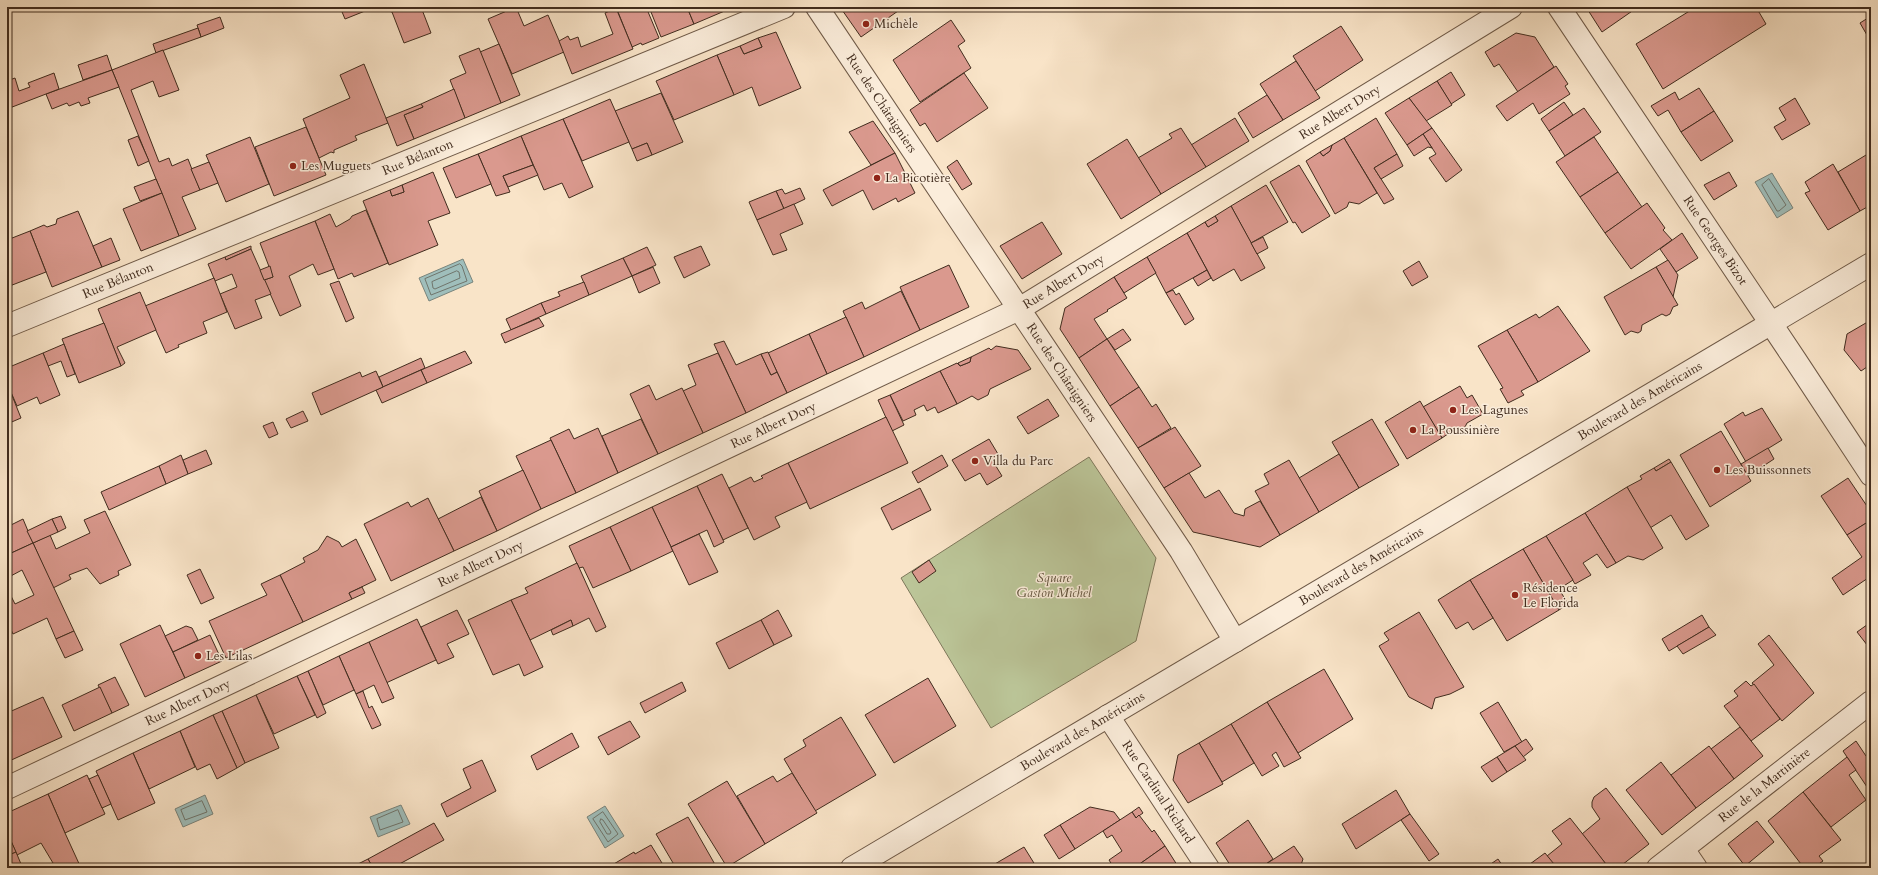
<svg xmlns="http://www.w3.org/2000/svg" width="1878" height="875" font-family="Cardo,serif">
	<rect width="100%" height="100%" fill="#f9e4c8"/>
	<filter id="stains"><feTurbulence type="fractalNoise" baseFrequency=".005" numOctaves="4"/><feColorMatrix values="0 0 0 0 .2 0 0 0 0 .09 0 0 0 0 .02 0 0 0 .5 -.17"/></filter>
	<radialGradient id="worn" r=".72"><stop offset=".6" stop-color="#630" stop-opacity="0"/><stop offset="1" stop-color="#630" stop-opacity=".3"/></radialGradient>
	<!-- green -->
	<polygon fill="#bbc598" stroke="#7e785b" points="1089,457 1156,558 1136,641 991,728 901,578"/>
	<!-- water -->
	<g fill="#9fbebb" stroke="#79847c">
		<polygon points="1772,173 1793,208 1777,218 1755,182"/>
		<polygon points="463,259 473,282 429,301 419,278"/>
		<polygon points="205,795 213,814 183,827 175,809"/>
		<polygon points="401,805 410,824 378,837 370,817"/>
		<polygon points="605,806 624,836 605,848 587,817"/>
	</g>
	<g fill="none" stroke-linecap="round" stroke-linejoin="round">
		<!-- shore -->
		<g stroke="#70756c" stroke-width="1">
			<polygon points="1769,179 1786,205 1779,211 1777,211 1762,185"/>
			<polygon points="460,264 462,266 467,281 431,295 425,279"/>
			<polygon points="457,271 459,272 460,278 435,289 433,288 432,282"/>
			<polygon points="202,801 207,812 185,820 181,810"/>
			<polygon points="398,810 403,822 380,830 377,819"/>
			<polygon points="603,812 618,834 608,842 593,819"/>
			<polygon points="601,819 603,820 611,832 610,834 607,834 600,822"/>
		</g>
	</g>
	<!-- building -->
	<g fill="#da998e" stroke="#412c1e">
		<polygon points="340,7 375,7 345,19"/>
		<polygon points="384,7 421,7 431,33 404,43 392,12 385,10"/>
		<polygon points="516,7 524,26 548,15 564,52 512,74 488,19"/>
		<polygon points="616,7 646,7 659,38 642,45 641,43 632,47"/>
		<polygon points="649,7 687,7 694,24 661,37"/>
		<polygon points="687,7 734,7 694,24"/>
		<polygon points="840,7 896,7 898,11 861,37"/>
		<polygon points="1586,7 1638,7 1602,32"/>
		<polygon points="1696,7 1756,7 1766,24 1663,89 1636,44"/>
		<polygon points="616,8 633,49 572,74 559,41 568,36 570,40 578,37 581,47 613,34 605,13"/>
		<polygon points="1871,16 1871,42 1860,23"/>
		<polygon points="220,17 224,28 201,37 197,25"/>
		<polygon points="951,20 965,41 958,46 971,68 920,102 893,60"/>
		<polygon points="1341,26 1363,60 1315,91 1293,56"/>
		<polygon points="198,28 201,37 156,53 153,44"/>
		<polygon points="776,32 801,88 759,106 752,87 734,95 717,55 740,46 744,54 762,47 758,38"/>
		<polygon points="1516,33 1535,37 1554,67 1518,92 1499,64 1494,67 1485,52"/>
		<polygon points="758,38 762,47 744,54 740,46"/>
		<polygon points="499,44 520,95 501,103 480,52"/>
		<polygon points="479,48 501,103 465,118 450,80 466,73 459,56"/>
		<polygon points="163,50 179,90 159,97 153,81 131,90 159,162 169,158 172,166 188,159 200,190 182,197 196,229 179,236 112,70"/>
		<polygon points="107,55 112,70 83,80 78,65"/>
		<polygon points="717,55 734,95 674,120 656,81"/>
		<polygon points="1296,61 1320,98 1283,120 1260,84"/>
		<polygon points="364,64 388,123 355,136 357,140 334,150 334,153 331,152 319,158 303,119 350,98 340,75"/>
		<polygon points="1556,66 1568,84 1565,86 1570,94 1539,114 1533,103 1507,121 1496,106"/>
		<polygon points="112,70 119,87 88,98 90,103 81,106 79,102 69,106 67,103 52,109 46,94"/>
		<polygon points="1451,72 1465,95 1451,104 1437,81"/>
		<polygon points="54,73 59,89 7,109 7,81 15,78 19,91 30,87 28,83"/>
		<polygon points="964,73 988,108 937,142 925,123 920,126 910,110"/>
		<polygon points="1437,81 1452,105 1426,121 1409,98"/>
		<polygon points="1699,88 1714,111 1681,132 1668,110 1658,116 1651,106 1675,92 1679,100"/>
		<polygon points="454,89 465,118 414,139 404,115 423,107 421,104"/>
		<polygon points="661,93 683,142 652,155 647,143 632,149 615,111"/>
		<polygon points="1267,95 1283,120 1253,138 1238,113"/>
		<polygon points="1409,98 1432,128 1407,145 1385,113"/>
		<polygon points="1795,98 1810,124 1782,140 1774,127 1786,120 1779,108"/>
		<polygon points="610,99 629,142 582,161 563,119"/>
		<polygon points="1564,102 1573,115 1549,131 1541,119"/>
		<polygon points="421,104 423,107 404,115 414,139 397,146 386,118"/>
		<polygon points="1584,108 1601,132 1565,156 1549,131"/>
		<polygon points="1714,111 1733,141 1701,161 1681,132"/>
		<polygon points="1235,118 1249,141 1206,167 1191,145"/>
		<polygon points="1376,118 1397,154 1374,168 1394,199 1384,204 1344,138"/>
		<polygon points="563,119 593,187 569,198 562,183 544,190 521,136"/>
		<polygon points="873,121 895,153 871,165 849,132"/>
		<polygon points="306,127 326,175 274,196 255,147"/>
		<polygon points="1181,128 1206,167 1161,194 1138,158 1172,138 1169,134"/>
		<polygon points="1432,128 1462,170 1446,182 1429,158 1436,154 1423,134"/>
		<polygon points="1423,134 1432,148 1428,147 1414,156 1407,145"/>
		<polygon points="138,136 149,161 138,166 128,140"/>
		<polygon points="521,136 533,165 503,176 510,192 496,196 478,154"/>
		<polygon points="250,137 269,184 226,202 206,155"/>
		<polygon points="1594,137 1618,172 1580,197 1556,162"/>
		<polygon points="1344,138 1377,193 1359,204 1349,202 1347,207 1335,214 1306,161 1320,152 1323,156 1330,151 1332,145"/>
		<polygon points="1127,139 1161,194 1121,219 1087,164"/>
		<polygon points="647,143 652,155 637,161 632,149"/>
		<polygon points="1332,145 1330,151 1323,156 1320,152"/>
		<polygon points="1871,152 1871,205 1860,211 1838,172"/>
		<polygon points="895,153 915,193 898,202 896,198 873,210 863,190 832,206 823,190"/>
		<polygon points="478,154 491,184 456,198 443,168"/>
		<polygon points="1397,154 1403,166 1381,179 1374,168"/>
		<polygon points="957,160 972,184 962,190 947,167"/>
		<polygon points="209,162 218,183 200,190 191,169"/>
		<polygon points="1833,164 1860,211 1828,230 1805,193 1810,191 1805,182"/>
		<polygon points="533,165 538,175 508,187 503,176"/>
		<polygon points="1299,165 1330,216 1302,233 1295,222 1293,223 1270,182"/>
		<polygon points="433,172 450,213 428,221 438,245 389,265 363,201 390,190 392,196 404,192 402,185"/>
		<polygon points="1618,172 1642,207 1605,233 1580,197"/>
		<polygon points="1729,172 1737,186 1714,200 1704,185"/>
		<polygon points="156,179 162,193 140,201 134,187"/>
		<polygon points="402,185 404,192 392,196 390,190"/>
		<polygon points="1266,185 1288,222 1251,243 1231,206"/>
		<polygon points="800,188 805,199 784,209 776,191 782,189 785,194"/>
		<polygon points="776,191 784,209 757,220 749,202"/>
		<polygon points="162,193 179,236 141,251 123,209"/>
		<polygon points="1647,203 1665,228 1663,230 1672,240 1631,269 1605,233"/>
		<polygon points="794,204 803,224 780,234 787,250 773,255 757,220"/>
		<polygon points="1231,206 1265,268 1241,281 1234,269 1213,281 1187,233 1205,222 1208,227 1218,221 1215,216"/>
		<polygon points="366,210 388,263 354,277 352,273 338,279 315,221 330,214 336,227 350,219 352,216"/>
		<polygon points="78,211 102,267 52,287 30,231 44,225 47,227 56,224 57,219"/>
		<polygon points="1215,216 1218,221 1208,227 1205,222"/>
		<polygon points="315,221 334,269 318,275 313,264 289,276 301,306 280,316 264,280 273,277 260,243"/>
		<polygon points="1042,222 1062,254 1022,279 1000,246"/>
		<polygon points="30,231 46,272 7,287 7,240"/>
		<polygon points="1187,233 1207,270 1166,293 1147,257"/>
		<polygon points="1682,233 1698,258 1676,272 1660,249"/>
		<polygon points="1263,237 1268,248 1257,254 1251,243"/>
		<polygon points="111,238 120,260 102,267 93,246"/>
		<polygon points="251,246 251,249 226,260 225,257"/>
		<polygon points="701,246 710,265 684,278 674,257"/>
		<polygon points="647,247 656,265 632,276 623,258"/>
		<polygon points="251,249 271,294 255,300 262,318 235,329 220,294 237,287 232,274 215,281 208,264 225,257 226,260"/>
		<polygon points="1147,257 1156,273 1124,293 1114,277"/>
		<polygon points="623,258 632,276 589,295 581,276"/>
		<polygon points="1668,260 1678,275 1673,297 1656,267"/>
		<polygon points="1419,261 1428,277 1412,286 1403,271"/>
		<polygon points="949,265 969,307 920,330 900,287"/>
		<polygon points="270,266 273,277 264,280 260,270"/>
		<polygon points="653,267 660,283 639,293 632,276"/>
		<polygon points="1656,267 1678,305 1673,307 1670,314 1666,316 1662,314 1642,325 1641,331 1638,333 1631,331 1625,335 1604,297"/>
		<polygon points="1207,270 1211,278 1198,286 1193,278"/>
		<polygon points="1114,277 1127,298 1107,310 1108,311 1094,319 1107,339 1079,358 1060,329 1065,308"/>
		<polygon points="214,278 227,312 203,322 207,333 178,345 179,347 166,353 145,306"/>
		<polygon points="339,281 354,318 346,322 330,284"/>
		<polygon points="584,282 589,295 546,314 541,303 560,296 558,292"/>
		<polygon points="1173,290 1176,295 1179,293 1194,319 1185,325 1166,293"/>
		<polygon points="901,291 920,330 864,357 843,311 862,302 865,309"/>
		<polygon points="140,292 156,330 117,347 125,363 121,366 98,309"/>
		<polygon points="541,303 546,314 511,330 506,319"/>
		<polygon points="1558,306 1590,351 1538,382 1507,330 1536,314 1539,318"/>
		<polygon points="846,317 864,357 827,374 809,334"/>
		<polygon points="539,318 544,326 505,343 501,334"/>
		<polygon points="1871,320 1871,372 1870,372 1867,367 1861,371 1844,350 1847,334"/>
		<polygon points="104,323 121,366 79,383 62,339"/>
		<polygon points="1123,329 1131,340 1115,350 1107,339"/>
		<polygon points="1507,330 1538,382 1521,391 1524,395 1508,403 1500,389 1503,388 1478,346"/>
		<polygon points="809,334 827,374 787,393 768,353"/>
		<polygon points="1107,339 1139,387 1110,406 1079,358"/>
		<polygon points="724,341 736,365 761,354 771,375 777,372 787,393 746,413 714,344"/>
		<polygon points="64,344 75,374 67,377 61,361 48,366 43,353"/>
		<polygon points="996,346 1018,350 1031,369 990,389 988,395 978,400 972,396 957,404 940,371 957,363 960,366 970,362 971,357 989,348 991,350"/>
		<polygon points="465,351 472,363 427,383 421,370"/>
		<polygon points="768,352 777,372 771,375 761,354"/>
		<polygon points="43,353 60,395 40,404 37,397 17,406 7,383 7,368"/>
		<polygon points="718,353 746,413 703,433 683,391 696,385 688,365"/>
		<polygon points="971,357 970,362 960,366 958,363"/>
		<polygon points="421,358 425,368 383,387 379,377"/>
		<polygon points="421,370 427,383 382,403 376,390"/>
		<polygon points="376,371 383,387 321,415 312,393 360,372 362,377"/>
		<polygon points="940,371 957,404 938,413 935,407 927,411 924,405 914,410 916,415 903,421 890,395"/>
		<polygon points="7,383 21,418 7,424"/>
		<polygon points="649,385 656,400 682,388 703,433 658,454 630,394"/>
		<polygon points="1460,386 1467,398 1472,395 1483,414 1467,423 1465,427 1457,432 1455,429 1442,438 1423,407"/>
		<polygon points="1139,387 1152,407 1156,404 1171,428 1138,448 1110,406"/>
		<polygon points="890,395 904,425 892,431 878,400"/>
		<polygon points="1048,399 1059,416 1028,434 1017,417"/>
		<polygon points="1420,401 1442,438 1407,459 1385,422"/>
		<polygon points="1762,408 1782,440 1746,462 1724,424 1743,412 1745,416"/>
		<polygon points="303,411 308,421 291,428 286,419"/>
		<polygon points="886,417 908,463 810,509 788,463"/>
		<polygon points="641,419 658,454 618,473 602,436"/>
		<polygon points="1372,419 1399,465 1359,488 1332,442"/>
		<polygon points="273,422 278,434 269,438 263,426"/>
		<polygon points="1175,427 1201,466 1164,488 1138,448"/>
		<polygon points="598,428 618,473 576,493 550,438 569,429 574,439"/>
		<polygon points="1721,431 1751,481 1710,507 1680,455"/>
		<polygon points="989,439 1001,459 994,463 1002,476 987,485 980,473 965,481 952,460"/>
		<polygon points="551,440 576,493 541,509 516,456"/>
		<polygon points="1768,448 1774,459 1748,476 1741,464"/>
		<polygon points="206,450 212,464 188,474 183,460"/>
		<polygon points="1339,454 1359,488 1319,512 1299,478"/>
		<polygon points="181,455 188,474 166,484 159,466"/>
		<polygon points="942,455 948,466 918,483 912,472"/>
		<polygon points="1669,459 1671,462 1656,471 1654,468"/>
		<polygon points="1289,460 1319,512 1280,535 1255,491 1269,484 1264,474"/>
		<polygon points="1671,462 1709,526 1686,540 1671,515 1650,528 1627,487 1642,479 1640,476 1654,468 1656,471"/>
		<polygon points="788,463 807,502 775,517 780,527 754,540 729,488 751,477 754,482 763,478 761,476"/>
		<polygon points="159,466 166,484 109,510 101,492"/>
		<polygon points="523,470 541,509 497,531 479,491"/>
		<polygon points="1189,473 1205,498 1219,490 1234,513 1244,516 1245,509 1260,501 1280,535 1260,547 1193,532 1164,488"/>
		<polygon points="722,474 748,528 723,540 697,486"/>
		<polygon points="1848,478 1871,512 1871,520 1847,535 1821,496"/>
		<polygon points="697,486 724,542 714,547 707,530 671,547 652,507"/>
		<polygon points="1627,487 1663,548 1643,560 1628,556 1616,563 1585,513"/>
		<polygon points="920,488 931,510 892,530 881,508"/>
		<polygon points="481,497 497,531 454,551 438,519"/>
		<polygon points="428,498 454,551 391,581 364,524 408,502 411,507"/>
		<polygon points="652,507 673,551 631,571 610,527"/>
		<polygon points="105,511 131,565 118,571 119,575 100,584 87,568 69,575 71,579 53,588 33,543 50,535 56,549 90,533 84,520"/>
		<polygon points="1585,513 1616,563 1607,568 1597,554 1583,563 1591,575 1575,584 1546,536"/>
		<polygon points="61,516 66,528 58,532 52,519"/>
		<polygon points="23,519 33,543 7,555 7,527"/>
		<polygon points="52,519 58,532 33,543 27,531"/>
		<polygon points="1871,520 1871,576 1843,595 1832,578 1862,557 1847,535"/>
		<polygon points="610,527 631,571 593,588 583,567 579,568 569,546"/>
		<polygon points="699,534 718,572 689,585 671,547"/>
		<polygon points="327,536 339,542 342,547 356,539 376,580 349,593 352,599 303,622 280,575 305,562 303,558 318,550"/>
		<polygon points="1546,536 1573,580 1559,589 1568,604 1559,610 1523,549"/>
		<polygon points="33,543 74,631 56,639 47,618 13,634 7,621 7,588 15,604 34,595 22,570 7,578 7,555"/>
		<polygon points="1523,549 1559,610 1507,641 1470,580"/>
		<polygon points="929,560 936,571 919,583 912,572"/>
		<polygon points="577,563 606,627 596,632 589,618 573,626 571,620 530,640 511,600 528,593 525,588"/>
		<polygon points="200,569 214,598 201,604 187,575"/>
		<polygon points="280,575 303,622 226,658 209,621 267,595 261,584"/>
		<polygon points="1470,580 1493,618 1473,630 1468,622 1456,629 1438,600"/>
		<polygon points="362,587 365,593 352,599 349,593"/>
		<polygon points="511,600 543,667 524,676 519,664 493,675 468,620"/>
		<polygon points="457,610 469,634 447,644 454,657 438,664 421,627"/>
		<polygon points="778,610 792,636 774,645 761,620"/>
		<polygon points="1419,612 1464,687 1450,694 1435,698 1432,709 1409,697 1379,646 1389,640 1384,633"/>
		<polygon points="1702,615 1709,627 1669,651 1662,639"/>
		<polygon points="417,619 436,660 386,683 369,642"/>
		<polygon points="571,620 573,626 553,635 551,630"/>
		<polygon points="761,620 774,645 729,669 716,643"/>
		<polygon points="1871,622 1871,650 1857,632"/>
		<polygon points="160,625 185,678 145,697 120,644"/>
		<polygon points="186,626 192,628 198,640 173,652 165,636"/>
		<polygon points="1709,627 1716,635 1683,654 1677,646"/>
		<polygon points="74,631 83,650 65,658 56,639"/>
		<polygon points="210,635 222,661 185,678 173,652"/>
		<polygon points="1769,635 1814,693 1782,721 1752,683 1774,665 1758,644"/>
		<polygon points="369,642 394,698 382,703 374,685 356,694 339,656"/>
		<polygon points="339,656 354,690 323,705 308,671"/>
		<polygon points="1324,669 1353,719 1298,753 1267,702"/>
		<polygon points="308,671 326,713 317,718 297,676"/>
		<polygon points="297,676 315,715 274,734 256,695"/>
		<polygon points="115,677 129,705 112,713 98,685"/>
		<polygon points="928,678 956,726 894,763 865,715"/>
		<polygon points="1746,681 1751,686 1754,684 1780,719 1751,741 1724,706 1738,696 1734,691"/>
		<polygon points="682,682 686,691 645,713 640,703"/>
		<polygon points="100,687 112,713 74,731 62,705"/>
		<polygon points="363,691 369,708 372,706 381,725 372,729 356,694"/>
		<polygon points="256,695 279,748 245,763 222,711"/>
		<polygon points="43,697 62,737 7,762 7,713"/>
		<polygon points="1267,702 1301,758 1284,767 1276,752 1272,755 1279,766 1262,776 1231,724"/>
		<polygon points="1498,702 1522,742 1504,752 1480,713"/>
		<polygon points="222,711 245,763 237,768 213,715"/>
		<polygon points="213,715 237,768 217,779 210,764 197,770 180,731"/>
		<polygon points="841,717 876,775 815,811 784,759 806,746 803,740"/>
		<polygon points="630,721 640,737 608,755 598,737"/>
		<polygon points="1231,724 1254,763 1222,782 1199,743"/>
		<polygon points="1740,727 1763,756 1734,779 1711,749"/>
		<polygon points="180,731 195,767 149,789 133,753"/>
		<polygon points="572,733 579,747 537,770 531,756"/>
		<polygon points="1526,739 1533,749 1523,757 1515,746"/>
		<polygon points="1856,741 1866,756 1871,753 1871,784 1867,787 1843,751"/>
		<polygon points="1199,743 1223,784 1188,803 1173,780 1178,755"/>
		<polygon points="1515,746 1526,760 1507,772 1497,757"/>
		<polygon points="1709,746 1734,779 1696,808 1671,775"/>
		<polygon points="133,753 155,803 118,820 96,771"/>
		<polygon points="1497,757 1507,772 1492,782 1481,767"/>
		<polygon points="1847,757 1856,770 1849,775 1866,800 1831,827 1803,792"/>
		<polygon points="482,760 496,791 447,817 441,804 471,788 463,769"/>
		<polygon points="1661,762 1696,808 1662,835 1626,790"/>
		<polygon points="792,773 817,813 765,844 737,796 773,776 777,782"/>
		<polygon points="87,775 105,814 65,833 48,794"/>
		<polygon points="98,775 111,804 102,808 89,779"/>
		<polygon points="727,781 765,844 727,867 688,804"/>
		<polygon points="1606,788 1649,844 1618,868 1609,868 1582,834 1600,819 1592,807 1592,802 1594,797"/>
		<polygon points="1396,790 1410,814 1356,849 1342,824"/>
		<polygon points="1803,792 1841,840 1819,856 1823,861 1813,868 1804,868 1768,821"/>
		<polygon points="48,794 65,833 81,868 44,868 53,863 41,843 17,855 7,832 7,813"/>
		<polygon points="1090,807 1114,812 1120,820 1075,849 1060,825"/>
		<polygon points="1139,807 1143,813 1136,818 1132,812"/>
		<polygon points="1132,812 1136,818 1139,815 1152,832 1154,830 1165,846 1134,868 1114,868 1109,860 1122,851 1112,835 1107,838 1103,831"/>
		<polygon points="1410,814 1439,854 1429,861 1401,820"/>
		<polygon points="688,817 717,868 676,868 656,834"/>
		<polygon points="1570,818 1589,842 1609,868 1557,868 1551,862 1547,856 1562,844 1552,831"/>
		<polygon points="1248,820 1273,859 1260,868 1232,868 1216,843"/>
		<polygon points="1757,821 1774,842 1745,866 1728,844"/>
		<polygon points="434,823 444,840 392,868 373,868 368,859"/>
		<polygon points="1060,825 1075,849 1059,859 1044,835"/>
		<polygon points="7,832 16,852 7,856"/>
		<polygon points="651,845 665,868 607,868 634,852 635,854"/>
		<polygon points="1165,846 1179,868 1134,868"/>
		<polygon points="1294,846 1303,859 1301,865 1296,868 1260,868"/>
		<polygon points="1024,847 1037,868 988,868"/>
		<polygon points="16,852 21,864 7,868 7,856"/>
		<polygon points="1545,853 1554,864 1549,868 1533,868 1530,864"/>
		<polygon points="368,859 373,868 350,868"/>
		<polygon points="1498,859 1504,868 1485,868"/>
	</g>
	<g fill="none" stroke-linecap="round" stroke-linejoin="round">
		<defs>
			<g id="minor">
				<path id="s1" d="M817 7 1181 551 1235 641"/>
				<path id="s2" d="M1559 7 1796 361 1871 475"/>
				<path id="s3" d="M7 326 784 7"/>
				<path id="s4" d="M1108 716 1208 868"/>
				<path id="s5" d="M7 788 1019 309 1511 7"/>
				<polyline points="1683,849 1696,868"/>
				<path id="s6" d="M852 868 1871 264"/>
				<path id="s7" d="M1658 868 1871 702"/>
			</g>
		</defs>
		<!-- minor casing -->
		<use href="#minor" stroke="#6f5a48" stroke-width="24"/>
		<!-- minor -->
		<use href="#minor" stroke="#fbeddb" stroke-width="22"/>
	</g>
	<!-- markers -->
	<g fill="#8f2418" stroke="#fbeddb" stroke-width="1.5">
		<circle cx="866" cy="24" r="4"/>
		<circle cx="293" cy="166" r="4"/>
		<circle cx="877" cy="178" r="4"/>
		<circle cx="1453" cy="410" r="4"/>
		<circle cx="1413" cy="430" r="4"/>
		<circle cx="975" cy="461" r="4"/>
		<circle cx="1717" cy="470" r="4"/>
		<circle cx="1515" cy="595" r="4"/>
		<circle cx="198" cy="656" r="4"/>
	</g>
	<g text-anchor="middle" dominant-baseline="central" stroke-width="3" stroke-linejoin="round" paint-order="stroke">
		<!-- poi labels -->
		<g font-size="13" fill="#412c1e" stroke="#fbeddb" text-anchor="start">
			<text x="874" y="24">Michèle</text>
			<text x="301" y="166">Les Muguets</text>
			<text x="885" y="178">La Picotière</text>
			<text x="1461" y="410">Les Lagunes</text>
			<text x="1421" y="430">La Poussinière</text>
			<text x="983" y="461">Villa du Parc</text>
			<text x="1725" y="470">Les Buissonnets</text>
			<text x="1523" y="588">Résidence<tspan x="1523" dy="15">Le Florida</tspan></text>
			<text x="206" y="656">Les Lilas</text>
		</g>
		<!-- street labels -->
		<g font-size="13" fill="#412c1e" stroke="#fbeddb">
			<text stroke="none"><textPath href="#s1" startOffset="116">Rue des Châtaigniers</textPath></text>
			<text stroke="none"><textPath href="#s5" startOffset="1496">Rue Albert Dory</textPath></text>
			<text stroke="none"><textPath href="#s3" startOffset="444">Rue Bélanton</textPath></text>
			<text stroke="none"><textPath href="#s2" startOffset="281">Rue Georges Bizot</textPath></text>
			<text stroke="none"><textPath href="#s3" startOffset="120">Rue Bélanton</textPath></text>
			<text stroke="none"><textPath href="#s5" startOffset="1172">Rue Albert Dory</textPath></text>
			<text stroke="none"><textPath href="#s1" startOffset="440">Rue des Châtaigniers</textPath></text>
			<text stroke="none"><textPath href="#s6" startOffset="916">Boulevard des Américains</textPath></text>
			<text stroke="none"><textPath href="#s5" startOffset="848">Rue Albert Dory</textPath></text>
			<text stroke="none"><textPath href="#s5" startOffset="524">Rue Albert Dory</textPath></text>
			<text stroke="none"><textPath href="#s6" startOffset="592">Boulevard des Américains</textPath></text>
			<text stroke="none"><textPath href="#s5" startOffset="200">Rue Albert Dory</textPath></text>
			<text stroke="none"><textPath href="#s6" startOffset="268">Boulevard des Américains</textPath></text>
			<text stroke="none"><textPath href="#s7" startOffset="135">Rue de la Martinière</textPath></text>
			<text stroke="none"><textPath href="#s4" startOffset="91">Rue Cardinal Richard</textPath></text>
		</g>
		<!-- park labels -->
		<g font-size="13" font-style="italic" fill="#60523c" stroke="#fbeddb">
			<text x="1054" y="578">Square<tspan x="1054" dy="15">Gaston Michel</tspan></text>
		</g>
	</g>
	<!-- margin -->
	<rect width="1878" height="875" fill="none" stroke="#f9e4c8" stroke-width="24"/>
	<rect x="8" y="8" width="1862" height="859" fill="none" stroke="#412c1e" stroke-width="2"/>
	<rect x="12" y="12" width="1854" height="851" fill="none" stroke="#412c1e"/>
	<rect width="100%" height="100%" filter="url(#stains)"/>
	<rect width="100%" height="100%" fill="url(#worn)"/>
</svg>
